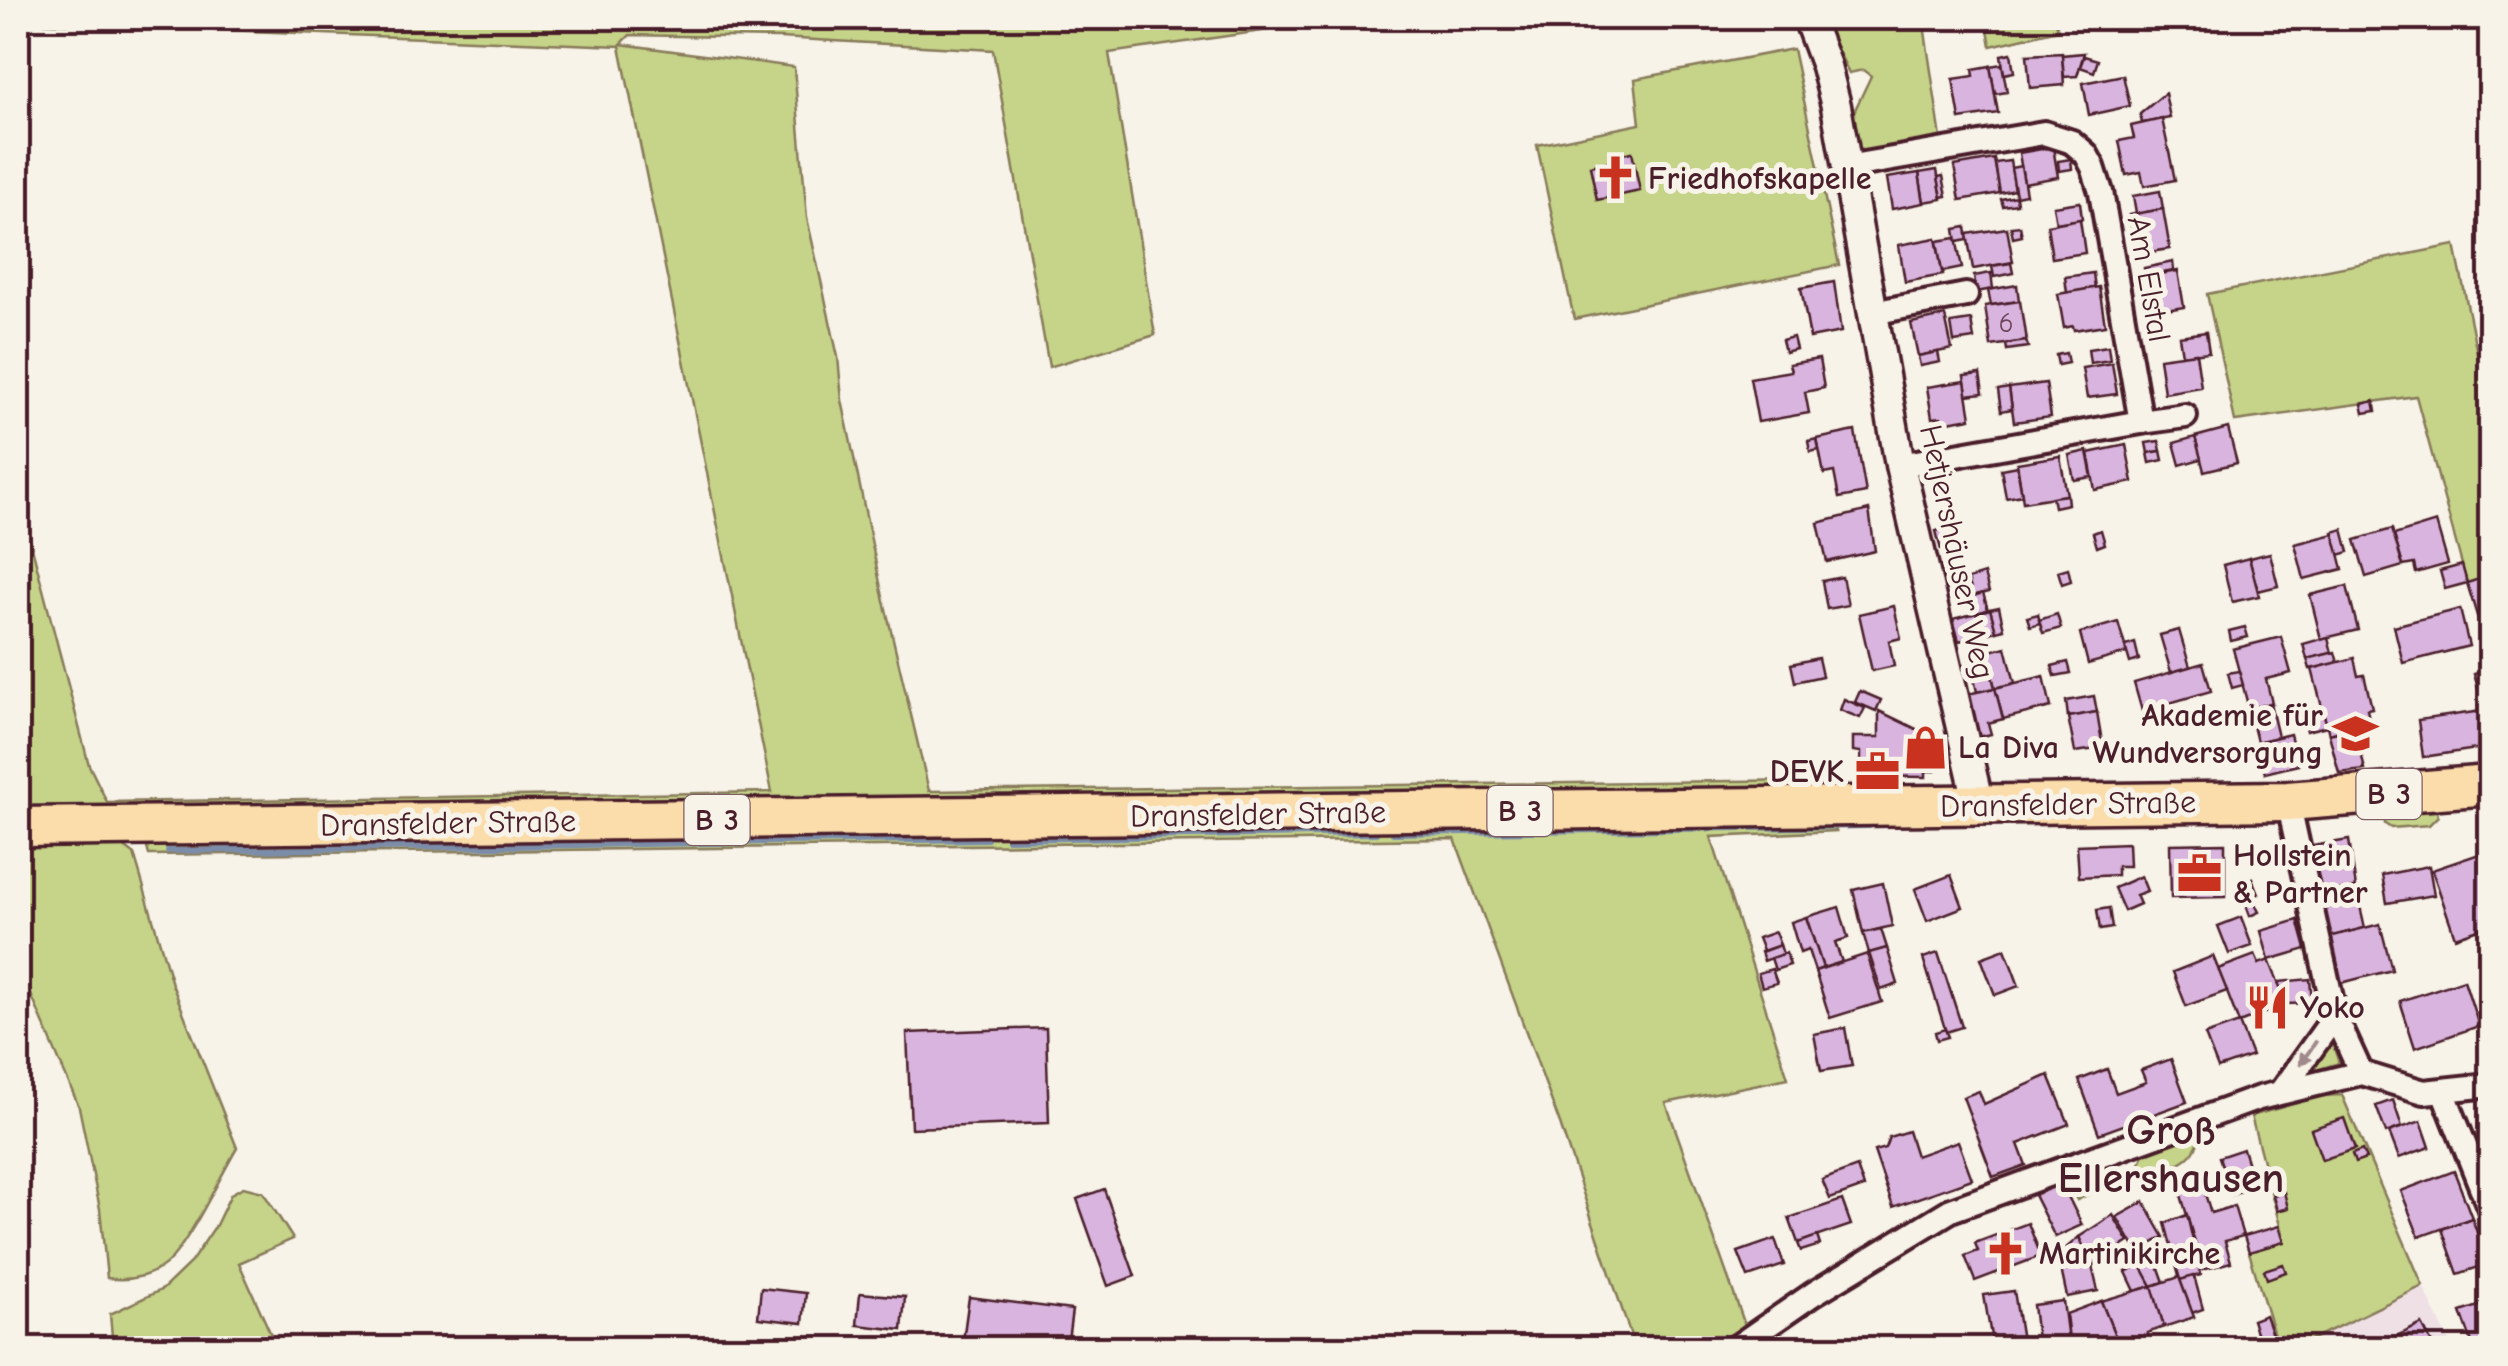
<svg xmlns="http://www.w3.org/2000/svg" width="2508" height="1366" font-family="'Comic Neue',sans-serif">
	<rect width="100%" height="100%" fill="#f7f3e8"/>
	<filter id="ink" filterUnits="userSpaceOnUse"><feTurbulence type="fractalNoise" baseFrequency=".01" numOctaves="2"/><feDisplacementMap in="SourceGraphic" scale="20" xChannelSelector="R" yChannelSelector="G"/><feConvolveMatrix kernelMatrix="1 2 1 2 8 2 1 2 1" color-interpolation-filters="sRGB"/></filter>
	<g filter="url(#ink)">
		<!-- built -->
		<polygon fill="#eee0e5" points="2423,1286 2452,1348 2294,1348"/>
		<!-- green -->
		<g fill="#c5d488" stroke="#887a5a" stroke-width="2.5">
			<path d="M18 18H1352L1109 53 1155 335 1049 367 993 50 780 38 630 35 621 44 794 67 807 218 838 357 842 400 881 588 929 791 1806 780 1815 795 116 841 134 854 172 984 237 1148C219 1179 194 1232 172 1258 156 1276 129 1282 107 1278L100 1209 79 1107 18 964V470L23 513 89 765 107 802 772 792 620 46 30 22 18 148Z"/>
			<polygon points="1822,18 1923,18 1941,138 1857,154 1853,114 1871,76 1863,70 1849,73"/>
			<polygon points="1986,18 2055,18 2058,30 1991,46"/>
			<polygon points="1793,49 1839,265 1574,319 1537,145 1640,124 1635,79"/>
			<polygon points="2455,245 2484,387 2490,386 2490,595 2484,578 2467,583 2416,396 2235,421 2207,294"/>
			<polygon points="2437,811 2438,816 2429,825 2391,828 2385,824 2384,814"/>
			<polygon points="1831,819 1836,831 1711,837 1788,1078 1666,1103 1746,1328 1712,1348 1635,1348 1560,1124 1455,839 149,855 147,848 156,840"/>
			<polygon points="2327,1042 2332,1042 2339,1063 2303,1074"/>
			<polygon points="2342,1095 2423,1286 2294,1348 2278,1348 2249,1252 2284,1241 2251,1116 2322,1096"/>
			<path d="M2201 1132C2196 1163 2175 1164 2148 1177L2140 1163 2145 1152Z"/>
			<polygon points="2114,1163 2120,1179 2077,1200 2067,1180"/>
			<polygon points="243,1187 263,1192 293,1239 239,1263 277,1348 113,1348 110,1314 163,1289 191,1262 216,1225 231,1194"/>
		</g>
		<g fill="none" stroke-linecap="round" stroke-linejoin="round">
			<!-- stream -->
			<g stroke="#7c8daa" stroke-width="6">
				<polyline points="1779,788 1848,787"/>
				<polyline points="1424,792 1687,789"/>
				<polyline points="1393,833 1869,826"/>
				<polyline points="1008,839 1376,833"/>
				<polyline points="168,851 987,839"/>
			</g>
		</g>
		<!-- building -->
		<g fill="#d9b4de" stroke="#4a1f2b" stroke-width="2.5">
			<polygon points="2011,53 2014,72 2004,74 2001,55"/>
			<polygon points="2062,53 2064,85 2030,88 2027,55"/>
			<polygon points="2084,53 2077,76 2064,77 2062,55"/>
			<polygon points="2084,56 2098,60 2094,72 2080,67"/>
			<polygon points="2002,64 2007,92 1995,94 1990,66"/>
			<polygon points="1990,66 1998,113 1960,119 1953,79 1974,76 1973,69"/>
			<polygon points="2123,75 2130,106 2089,115 2083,83"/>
			<polygon points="2165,93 2170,118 2142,123 2140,114"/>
			<polygon points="2162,119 2175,180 2144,186 2141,172 2126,175 2119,141 2134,138 2131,126"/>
			<polygon points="2053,147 2058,177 2024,183 2019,153"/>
			<polygon points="1632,152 1640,191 1597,200 1590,166 1614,161 1613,156"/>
			<polygon points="1994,159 2000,193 1960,200 1954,166"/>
			<polygon points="2071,159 2072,169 2059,171 2058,161"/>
			<polygon points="2010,161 2015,190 2000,193 1995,163"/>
			<polygon points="2021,166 2026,194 2016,196 2011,168"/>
			<polygon points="1937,170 1942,199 1924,202 1919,173"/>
			<polygon points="1919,173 1924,203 1892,209 1887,178"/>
			<polygon points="1943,176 1947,196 1942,197 1938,177"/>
			<polygon points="2160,191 2163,209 2136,214 2133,196"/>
			<polygon points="2016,196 2017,204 2003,206 2001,199"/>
			<polygon points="2080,202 2082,219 2056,223 2053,206"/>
			<polygon points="2163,209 2170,249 2137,254 2129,215"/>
			<polygon points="2080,219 2085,253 2052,258 2047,225"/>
			<polygon points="2020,226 2022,236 2013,238 2011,227"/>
			<polygon points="1966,227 1968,240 1957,242 1955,229"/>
			<polygon points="2007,228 2013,262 1973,269 1967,234"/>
			<polygon points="1936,238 1943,275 1905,282 1899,245"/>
			<polygon points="1956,238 1962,268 1942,272 1937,241"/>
			<polygon points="2173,262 2174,271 2145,276 2144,268"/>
			<polygon points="2011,263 2013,273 1994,277 1992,266"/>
			<polygon points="2178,271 2184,307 2148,313 2142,277"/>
			<polygon points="1991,273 1993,289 1976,292 1974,276"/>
			<polygon points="2093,273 2095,288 2067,293 2065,277"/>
			<polygon points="1834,282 1841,332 1810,338 1801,288"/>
			<polygon points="2017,285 2019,301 1991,305 1988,290"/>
			<polygon points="2099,287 2105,325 2074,330 2073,326 2064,328 2058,294"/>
			<polygon points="2020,301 2026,341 1991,346 1985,306"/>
			<polygon points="1945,316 1952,349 1918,356 1911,323"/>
			<polygon points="1971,320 1974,339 1954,342 1951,323"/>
			<polygon points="2206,332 2209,352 2182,355 2179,336"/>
			<polygon points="1793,337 1796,349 1785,352 1782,340"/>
			<polygon points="2026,341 2028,347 2007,350 2006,344"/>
			<polygon points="2108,346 2110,360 2090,363 2088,349"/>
			<polygon points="1938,352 1940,362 1920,366 1918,356"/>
			<polygon points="2066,353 2068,363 2058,365 2056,355"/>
			<polygon points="2196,353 2201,387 2164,393 2159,358"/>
			<polygon points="1819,359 1824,388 1805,392 1809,413 1758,422 1750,378 1791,371 1789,364"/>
			<polygon points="2112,363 2117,394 2087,398 2082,368"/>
			<polygon points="1980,374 1983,393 1967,395 1964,376"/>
			<polygon points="1965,381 1971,418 1942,423 1941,417 1932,418 1927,387"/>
			<polygon points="2046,383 2051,417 2014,422 2009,388"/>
			<polygon points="2009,388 2012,409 2001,411 1998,390"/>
			<polygon points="2374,401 2376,411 2364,413 2362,404"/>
			<polygon points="2228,428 2237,463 2204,471 2195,437"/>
			<polygon points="1855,431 1866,493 1839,498 1834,472 1824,474 1817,439"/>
			<polygon points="2195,437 2201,459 2180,465 2174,443"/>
			<polygon points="1817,439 1819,450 1810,452 1808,441"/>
			<polygon points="2159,441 2161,451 2148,453 2146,443"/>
			<polygon points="2126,445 2133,482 2095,490 2088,453"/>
			<polygon points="2087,451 2092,477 2074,480 2069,455"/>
			<polygon points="2161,451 2163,460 2150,463 2148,453"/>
			<polygon points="2060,456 2067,495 2023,502 2017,463"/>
			<polygon points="2017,466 2022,495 2006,498 2001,469"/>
			<polygon points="2067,495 2068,504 2054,507 2052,497"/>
			<polygon points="1869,510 1875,551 1827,562 1818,523"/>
			<polygon points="2436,522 2448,564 2416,573 2414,564 2403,566 2394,535"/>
			<polygon points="1953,526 1958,545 1941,550 1936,531"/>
			<polygon points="2343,529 2349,552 2339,555 2333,532"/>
			<polygon points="2392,529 2403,566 2366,577 2355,540"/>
			<polygon points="2101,530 2105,544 2097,547 2093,533"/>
			<polygon points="2334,534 2343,569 2304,579 2295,544"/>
			<polygon points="2270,553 2278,586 2258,591 2249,558"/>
			<polygon points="2249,558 2259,596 2232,602 2223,565"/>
			<polygon points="2462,565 2467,583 2445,589 2440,571"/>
			<polygon points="2068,568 2071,581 2062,584 2058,571"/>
			<polygon points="1984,574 1989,592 1973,596 1968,579"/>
			<polygon points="1842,577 1848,605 1827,609 1822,581"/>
			<polygon points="2485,577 2490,597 2490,640 2485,642 2467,583"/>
			<polygon points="2347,586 2358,630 2321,639 2310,595"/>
			<polygon points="1983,593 1988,610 1977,613 1973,596"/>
			<polygon points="1894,606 1901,638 1889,641 1894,666 1872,671 1859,614"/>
			<polygon points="1999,607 2004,629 1996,631 1990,609"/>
			<polygon points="1990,609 1996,631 1983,635 1977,613"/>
			<polygon points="2460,609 2469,646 2403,663 2394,626"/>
			<polygon points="1977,613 1983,635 1959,641 1953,619"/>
			<polygon points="2038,614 2040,623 2030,626 2027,617"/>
			<polygon points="2057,614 2061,628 2043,633 2039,620"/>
			<polygon points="2118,622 2127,653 2088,664 2080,633"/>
			<polygon points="2245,627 2248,637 2231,641 2229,631"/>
			<polygon points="2179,630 2190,667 2171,672 2160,635"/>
			<polygon points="2281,637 2291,673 2266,679 2272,703 2249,709 2233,649"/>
			<polygon points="2328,637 2332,653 2307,659 2303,644"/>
			<polygon points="2135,643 2139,660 2130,663 2125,646"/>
			<polygon points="2006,647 2015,683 1995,688 1986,652"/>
			<polygon points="1986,652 1995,688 1977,692 1969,656"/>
			<polygon points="2335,652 2338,663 2310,669 2307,659"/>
			<polygon points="1818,658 1822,676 1795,682 1791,664"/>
			<polygon points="2354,658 2358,676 2364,675 2372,708 2367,709 2370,724 2329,734 2312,669"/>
			<polygon points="2068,662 2071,673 2055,676 2052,666"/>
			<polygon points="2203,663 2211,691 2142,711 2134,683"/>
			<polygon points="2490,669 2490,689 2479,692 2474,674"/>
			<polygon points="2239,671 2243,685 2232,688 2228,673"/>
			<polygon points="2044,676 2051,707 2003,719 1995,688"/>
			<polygon points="1995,688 2003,719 1988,723 1991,734 1978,737 1968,694"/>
			<polygon points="1860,691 1881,700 1876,711 1855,702"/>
			<polygon points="2094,696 2097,712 2068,717 2066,701"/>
			<polygon points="1844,699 1865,708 1860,718 1840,710"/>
			<polygon points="2270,703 2278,737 2257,742 2249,709"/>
			<polygon points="2322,708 2327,726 2306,731 2301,713"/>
			<polygon points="2489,710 2490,747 2423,757 2418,720"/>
			<polygon points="1879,711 1935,738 1935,771 1926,771 1926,777 1861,776 1861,752 1853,751 1853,737 1879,737"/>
			<polygon points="2097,712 2103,748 2075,752 2068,717"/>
			<polygon points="2355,728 2365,770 2339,773 2329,734"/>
			<polygon points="2290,734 2298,765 2265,773 2257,742"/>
			<polygon points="2349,840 2356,888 2320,894 2312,846"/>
			<polygon points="2128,843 2129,866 2117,866 2117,875 2079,877 2077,845"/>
			<polygon points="2225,843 2225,897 2171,898 2170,844"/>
			<polygon points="2485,852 2490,867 2490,925 2455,937 2432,870"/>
			<polygon points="2429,866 2434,895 2387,903 2382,875"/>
			<polygon points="1951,875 1963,907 1927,921 1915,889"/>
			<polygon points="2141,876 2147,891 2136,895 2140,904 2124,911 2114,888"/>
			<polygon points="2252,878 2258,894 2244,900 2237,884"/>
			<polygon points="1883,883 1892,926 1863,933 1853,890"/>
			<polygon points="2356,888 2365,928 2329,937 2320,894"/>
			<polygon points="2254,902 2259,912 2250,916 2246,905"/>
			<polygon points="1839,907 1848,938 1835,942 1842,962 1823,968 1806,917"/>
			<polygon points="2109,908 2112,928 2100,930 2097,910"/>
			<polygon points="1806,917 1823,968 1815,971 1808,950 1800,953 1791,922"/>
			<polygon points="2241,917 2252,946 2229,954 2218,926"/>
			<polygon points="2298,920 2306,949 2269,960 2261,931"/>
			<polygon points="2380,924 2392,970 2341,983 2329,937"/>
			<polygon points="1881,929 1887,948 1869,953 1863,933"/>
			<polygon points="1775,932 1780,945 1763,951 1758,938"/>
			<polygon points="1780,945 1783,954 1764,961 1761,952"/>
			<polygon points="1887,948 1898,984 1881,990 1869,953"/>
			<polygon points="2005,949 2019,986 1995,995 1981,958"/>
			<polygon points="1786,953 1790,965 1775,970 1771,958"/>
			<polygon points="1938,953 1962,1027 1946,1032 1923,958"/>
			<polygon points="1867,954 1882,1002 1830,1018 1815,971"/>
			<polygon points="2255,955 2259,964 2269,960 2287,1004 2239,1023 2218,969"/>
			<polygon points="2213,956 2227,991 2186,1006 2173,972"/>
			<polygon points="1772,969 1777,983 1762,987 1758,973"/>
			<polygon points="2310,979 2312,1003 2287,1004 2278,982"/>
			<polygon points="2464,980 2479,1026 2415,1048 2400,1001"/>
			<polygon points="2239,1023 2252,1056 2218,1068 2205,1035"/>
			<polygon points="1046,1028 1049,1123 911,1128 907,1033"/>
			<polygon points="1845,1028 1852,1066 1821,1071 1814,1034"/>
			<polygon points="1945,1029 1948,1037 1937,1040 1935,1032"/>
			<polygon points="2171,1059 2187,1102 2099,1134 2079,1080 2107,1069 2116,1093 2146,1082 2141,1070"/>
			<polygon points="2049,1075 2069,1124 2018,1144 2026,1165 1993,1177 1963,1097 1979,1091 1984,1104"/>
			<polygon points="2393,1100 2402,1127 2386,1133 2376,1106"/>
			<polygon points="2344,1118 2355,1149 2322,1160 2311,1129"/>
			<polygon points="2421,1121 2430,1147 2399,1158 2389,1132"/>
			<polygon points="1908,1131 1916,1156 1958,1141 1972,1179 1893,1207 1874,1151 1885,1148 1889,1137"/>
			<polygon points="2243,1149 2255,1187 2232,1195 2219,1157"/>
			<polygon points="2362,1150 2366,1159 2355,1163 2352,1154"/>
			<polygon points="1857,1167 1864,1187 1830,1199 1822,1180"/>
			<polygon points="2197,1168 2211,1213 2234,1206 2243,1236 2225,1241 2231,1262 2203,1270 2176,1178"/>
			<polygon points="2454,1171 2472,1218 2419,1237 2401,1191"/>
			<polygon points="2061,1182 2082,1225 2055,1237 2034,1195"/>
			<polygon points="1104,1189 1135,1276 1108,1286 1077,1199"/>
			<polygon points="2284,1192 2288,1208 2277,1211 2273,1195"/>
			<polygon points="1842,1200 1851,1225 1798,1243 1789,1218"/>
			<polygon points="2144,1202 2164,1237 2137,1252 2117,1217"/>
			<polygon points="2113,1215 2129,1242 2092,1266 2079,1237"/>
			<polygon points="2187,1215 2201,1275 2180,1280 2165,1223"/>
			<polygon points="2472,1218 2488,1264 2458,1274 2442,1229"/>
			<polygon points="2028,1223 2041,1256 1975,1281 1965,1256 1978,1251 1975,1243"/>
			<polygon points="2279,1226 2284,1242 2249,1252 2244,1236"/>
			<polygon points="1817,1236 1820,1245 1801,1251 1798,1243"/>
			<polygon points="2079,1237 2092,1266 2098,1291 2067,1297 2058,1255"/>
			<polygon points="1775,1239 1784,1265 1748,1277 1738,1252"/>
			<polygon points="2155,1257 2164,1282 2152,1286 2140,1264"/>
			<polygon points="2140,1264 2152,1286 2135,1291 2126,1272"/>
			<polygon points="2283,1264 2286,1272 2267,1279 2264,1270"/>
			<polygon points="2194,1276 2203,1309 2192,1313 2180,1280"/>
			<polygon points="2179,1277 2194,1317 2164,1327 2152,1286"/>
			<polygon points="2152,1286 2164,1327 2147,1333 2149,1338 2119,1346 2101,1301"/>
			<polygon points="761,1288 806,1293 803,1323 758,1318"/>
			<polygon points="2014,1291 2023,1346 1993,1348 1984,1295"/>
			<polygon points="860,1293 905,1297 902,1330 857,1325"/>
			<polygon points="969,1297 1072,1310 1067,1348 962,1348"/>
			<polygon points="2063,1301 2069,1348 2038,1348 2033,1305"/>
			<polygon points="2101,1301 2120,1348 2070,1348 2066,1314"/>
			<polygon points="2490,1302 2490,1348 2474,1348 2461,1312"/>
			<polygon points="2265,1315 2276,1345 2261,1348 2252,1320"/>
			<polygon points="2422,1324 2434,1348 2388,1348 2384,1342"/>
		</g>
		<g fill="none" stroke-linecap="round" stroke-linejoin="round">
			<defs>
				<g id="minor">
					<polyline points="1846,167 2044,133 2072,142 2086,154 2093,167 2101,192 2141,422 1900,465"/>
					<polyline points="1872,313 1966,295"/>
					<polyline points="2141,422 2185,416"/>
					<polyline points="2288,801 2335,1016 2361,1073"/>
					<polyline points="2282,1090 2335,1016"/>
					<polyline points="2443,1091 2490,1209"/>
					<polyline points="1735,1348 1813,1294 1951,1210 2259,1098 2361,1073 2424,1092 2490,1085"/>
				</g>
				<polyline id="tertiary" points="1808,18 1826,66 1836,106 1900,465 1979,805"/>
				<polyline id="primary" points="18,827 2288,801 2490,785"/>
			</defs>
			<!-- minor casing -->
			<use href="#minor" stroke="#4a1f2b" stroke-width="30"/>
			<!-- tertiary casing -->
			<use href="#tertiary" stroke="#4a1f2b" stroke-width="35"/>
			<!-- primary casing -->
			<use href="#primary" stroke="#4a1f2b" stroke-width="45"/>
			<!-- minor -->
			<use href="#minor" stroke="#f7f3e8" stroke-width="22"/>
			<!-- tertiary -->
			<use href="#tertiary" stroke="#f7f3e8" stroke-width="28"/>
			<!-- primary -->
			<use href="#primary" stroke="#fbddab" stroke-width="38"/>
		</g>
		<!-- one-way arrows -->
		<defs><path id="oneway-solid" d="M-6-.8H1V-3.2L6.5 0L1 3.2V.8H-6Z" transform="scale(2.5)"/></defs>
		<use fill="#a0898a" href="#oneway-solid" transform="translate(2308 1053) rotate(125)"/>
	</g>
	<!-- icons -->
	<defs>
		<symbol id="church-bare" viewBox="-9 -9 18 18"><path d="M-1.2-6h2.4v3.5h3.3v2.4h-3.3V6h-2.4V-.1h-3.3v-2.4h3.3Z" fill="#c8321e" stroke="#f7f3e8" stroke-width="2.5" paint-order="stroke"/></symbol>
		<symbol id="university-bare" viewBox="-9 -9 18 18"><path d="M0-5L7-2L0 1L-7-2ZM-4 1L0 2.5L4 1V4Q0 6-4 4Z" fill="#c8321e" stroke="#f7f3e8" stroke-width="2.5" paint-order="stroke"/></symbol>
		<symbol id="shop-bare" viewBox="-9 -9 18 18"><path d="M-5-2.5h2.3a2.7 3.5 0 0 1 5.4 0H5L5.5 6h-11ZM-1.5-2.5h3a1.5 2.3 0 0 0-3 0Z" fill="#c8321e" stroke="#f7f3e8" stroke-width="2.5" paint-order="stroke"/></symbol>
		<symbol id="office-bare" viewBox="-9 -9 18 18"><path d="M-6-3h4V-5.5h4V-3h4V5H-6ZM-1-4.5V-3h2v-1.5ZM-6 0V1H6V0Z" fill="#c8321e" stroke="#f7f3e8" stroke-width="2.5" paint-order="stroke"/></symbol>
		<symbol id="restaurant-bare" viewBox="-9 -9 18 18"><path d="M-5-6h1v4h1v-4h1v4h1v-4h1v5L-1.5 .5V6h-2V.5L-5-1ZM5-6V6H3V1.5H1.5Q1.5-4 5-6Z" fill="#c8321e" stroke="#f7f3e8" stroke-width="2.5" paint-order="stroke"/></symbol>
	</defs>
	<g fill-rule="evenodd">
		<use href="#church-bare" x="1584" y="146" width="63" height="63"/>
		<use href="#university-bare" x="2324" y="702" width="63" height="63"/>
		<use href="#shop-bare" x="1894" y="716" width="63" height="63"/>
		<use href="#office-bare" x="1846" y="740" width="63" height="63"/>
		<use href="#office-bare" x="2168" y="842" width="63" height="63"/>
		<use href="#restaurant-bare" x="2236" y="976" width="63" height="63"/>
		<use href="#church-bare" x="1974" y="1222" width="63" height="63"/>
	</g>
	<g text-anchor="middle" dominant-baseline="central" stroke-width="10" stroke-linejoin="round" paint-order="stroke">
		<!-- number labels -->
		<g font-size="28" fill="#6e4458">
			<text x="2006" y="323">6</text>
		</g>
		<!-- shield labels -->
		<g fill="#f7f3e8" stroke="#7e5f64" stroke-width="2.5">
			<rect x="2356.5" y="769" width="65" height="50" rx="8"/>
			<rect x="1487.5" y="786" width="65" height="50" rx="8"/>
			<rect x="684.5" y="795" width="65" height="50" rx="8"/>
		</g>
		<g font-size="30" font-weight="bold" fill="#4a1f2b">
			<text x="2389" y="794">B 3</text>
			<text x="1520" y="811">B 3</text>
			<text x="717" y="820">B 3</text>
		</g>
		<!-- poi labels -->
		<g font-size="32" font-weight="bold" fill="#4a1f2b" stroke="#f7f3e8" text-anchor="start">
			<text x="1648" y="178">Friedhofskapelle</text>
			<text x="2323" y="715" text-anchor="end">Akademie für<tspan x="2323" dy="37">Wundversorgung</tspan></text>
			<text x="1958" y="747">La Diva</text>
			<text x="1844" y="771" text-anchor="end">DEVK</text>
			<text x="2233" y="855">Hollstein<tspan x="2233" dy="37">&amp; Partner</tspan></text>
			<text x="2300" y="1007">Yoko</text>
			<text x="2039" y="1253">Martinikirche</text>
		</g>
		<!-- street labels -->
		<g font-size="32" fill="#4a1f2b" stroke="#f7f3e8">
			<text transform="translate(2149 279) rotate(80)">Am Elstal</text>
			<text transform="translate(1957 552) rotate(78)">Hetjershäuser Weg</text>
			<text transform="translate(2068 804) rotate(-1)">Dransfelder Straße</text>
			<text transform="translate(1258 814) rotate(-1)">Dransfelder Straße</text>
			<text transform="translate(448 823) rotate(-1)">Dransfelder Straße</text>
		</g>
		<!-- district labels -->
		<g font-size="42" font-weight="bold" fill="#4a1f2b" stroke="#f7f3e8">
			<text x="2171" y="1130">Groß<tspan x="2171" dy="48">Ellershausen</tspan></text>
		</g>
	</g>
	<!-- margin -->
	<rect width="2508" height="1366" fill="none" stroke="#f7f3e8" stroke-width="60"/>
	<rect x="30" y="30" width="2448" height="1306" fill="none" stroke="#4a1f2b" stroke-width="4" filter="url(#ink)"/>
</svg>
